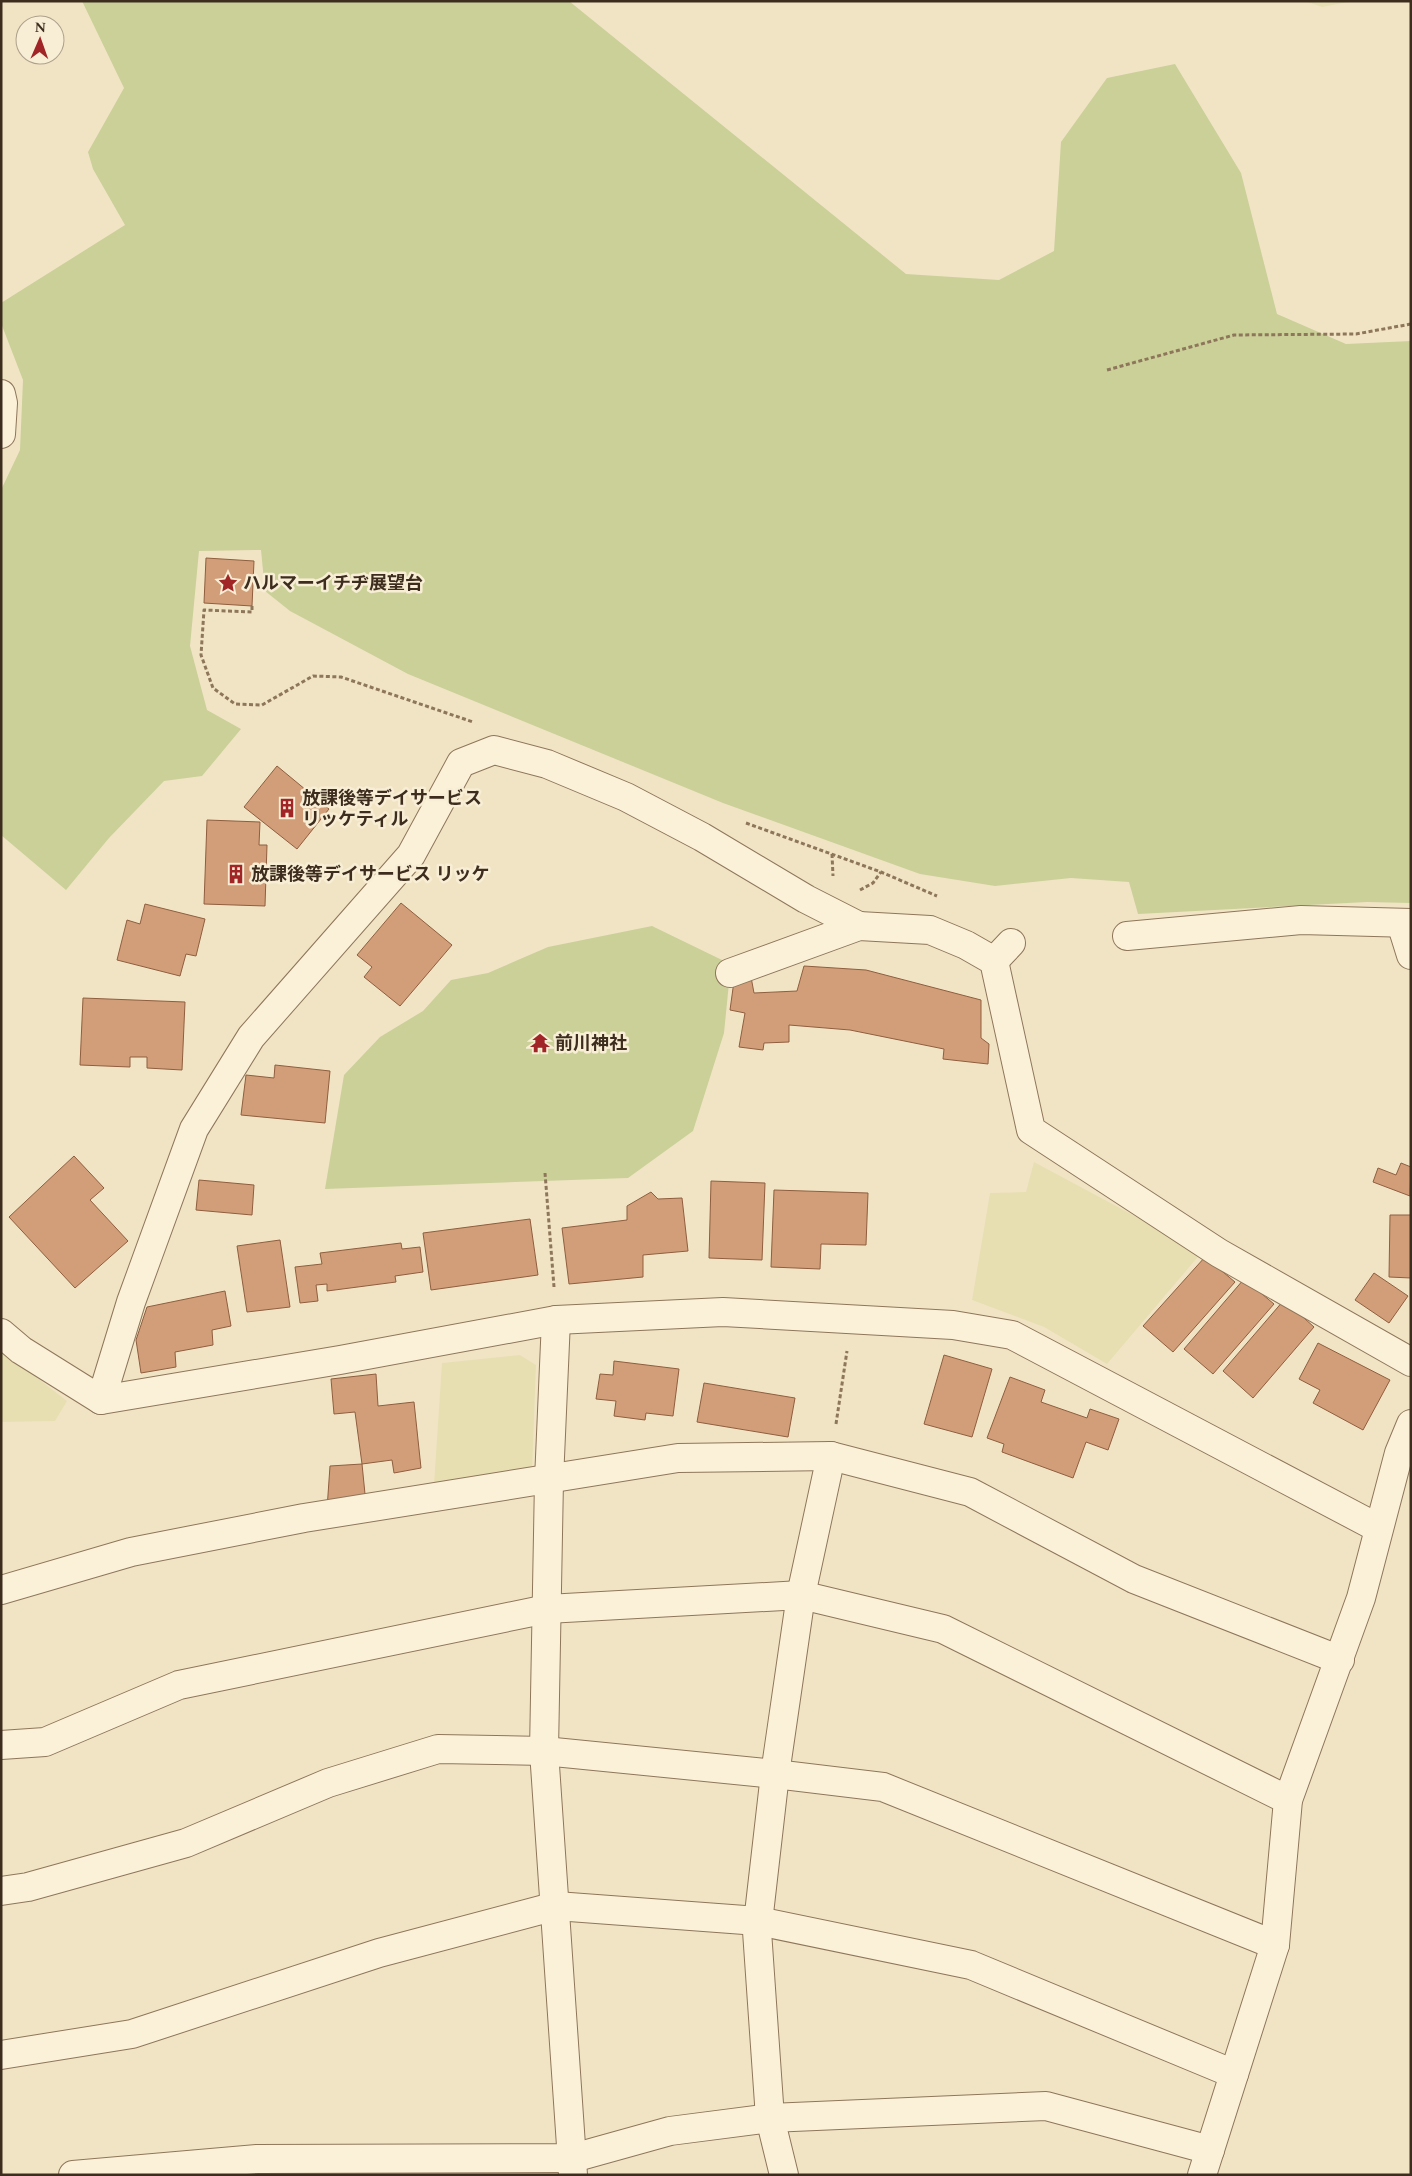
<svg xmlns="http://www.w3.org/2000/svg" width="1412" height="2176" font-family="Spectral,'Noto Sans JP',serif">
	<rect width="100%" height="100%" fill="#f1e4c5"/>
	<!-- farmland -->
	<g fill="#e7dfb2">
		<polygon points="1304,1 1354,1 1322,7"/>
		<polygon points="1034,1162 1202,1252 1107,1364 1044,1327 972,1300 990,1193 1026,1192"/>
		<polygon points="1,1350 67,1401 55,1421 1,1422"/>
		<polygon points="520,1355 536,1365 532,1473 434,1484 442,1363"/>
	</g>
	<!-- green -->
	<g fill="#cad098">
		<polygon points="82,1 569,1 906,274 999,280 1054,251 1061,142 1107,78 1175,64 1241,173 1277,314 1346,344 1411,341 1411,903 1367,902 1138,914 1129,882 1071,878 995,886 920,874 723,803 408,674 290,611 265,591 261,550 199,551 190,646 207,710 241,729 202,776 164,781 109,838 66,890 1,835 1,490 20,450 23,380 1,323 1,303 125,225 93,169 88,152 124,88"/>
		<polygon points="652,926 722,960 730,973 724,1033 693,1131 628,1178 325,1189 344,1075 380,1037 423,1011 451,980 488,973 548,947"/>
	</g>
	<!-- building -->
	<g fill="#d29e79" stroke="#8f5e3e">
		<polygon points="206,558 254,561 252,606 204,603"/>
		<polygon points="277,766 329,809 297,849 244,807"/>
		<polygon points="207,820 260,822 259,845 267,845 265,906 204,904"/>
		<polygon points="401,903 452,945 400,1006 364,977 372,967 357,955"/>
		<polygon points="145,904 205,919 196,956 186,954 180,976 117,960 127,920 140,924"/>
		<polygon points="804,966 866,970 981,1000 981,1038 989,1044 988,1064 943,1059 944,1049 850,1030 789,1025 789,1042 764,1043 763,1050 739,1047 745,1013 730,1010 734,981 751,977 754,993 797,991"/>
		<polygon points="83,998 185,1002 182,1070 147,1068 147,1057 130,1057 130,1067 80,1065"/>
		<polygon points="275,1065 330,1071 325,1123 241,1115 246,1075 274,1078"/>
		<polygon points="74,1156 104,1188 90,1200 128,1241 75,1288 9,1217"/>
		<polygon points="1401,1163 1411,1167 1410,1196 1373,1182 1378,1168 1396,1175"/>
		<polygon points="199,1180 254,1185 252,1215 196,1210"/>
		<polygon points="711,1181 765,1183 762,1260 709,1258"/>
		<polygon points="774,1190 868,1193 866,1245 821,1244 820,1269 771,1267"/>
		<polygon points="651,1192 658,1199 682,1198 688,1251 643,1255 643,1277 569,1284 562,1228 627,1220 627,1206"/>
		<polygon points="1390,1215 1411,1215 1411,1278 1389,1277"/>
		<polygon points="530,1219 538,1275 431,1290 423,1233"/>
		<polygon points="280,1240 290,1307 247,1312 237,1246"/>
		<polygon points="401,1243 402,1249 420,1247 423,1272 395,1276 396,1282 327,1291 327,1284 316,1285 318,1301 300,1303 295,1267 322,1264 320,1253"/>
		<polygon points="1205,1257 1235,1282 1173,1352 1143,1326"/>
		<polygon points="1374,1273 1408,1296 1389,1323 1355,1300"/>
		<polygon points="1244,1279 1274,1304 1213,1374 1184,1349"/>
		<polygon points="225,1291 231,1326 212,1330 213,1345 175,1352 176,1367 141,1373 136,1340 147,1307"/>
		<polygon points="1284,1300 1314,1327 1253,1398 1223,1371"/>
		<polygon points="1318,1343 1390,1380 1363,1430 1313,1403 1320,1390 1299,1379"/>
		<polygon points="944,1355 992,1369 972,1437 924,1424"/>
		<polygon points="614,1361 679,1369 673,1416 646,1413 645,1420 614,1416 616,1401 596,1399 600,1374 613,1375"/>
		<polygon points="376,1374 378,1406 414,1402 421,1468 394,1473 392,1460 362,1464 355,1412 334,1414 331,1379"/>
		<polygon points="1010,1377 1045,1390 1041,1402 1087,1418 1090,1409 1119,1419 1108,1450 1086,1442 1073,1478 1002,1452 1004,1444 987,1438"/>
		<polygon points="704,1383 795,1398 788,1437 697,1422"/>
		<polygon points="362,1464 366,1504 327,1509 330,1466"/>
	</g>
	<g fill="none" stroke-linecap="round" stroke-linejoin="round">
		<defs>
			<g id="minor">
				<polyline points="1,394 3,403 1,434"/>
				<polyline points="1401,923 1411,955"/>
				<polyline points="1127,936 1301,920 1411,923"/>
				<polyline points="994,961 1011,943"/>
				<polyline points="730,973 859,926 930,930 966,945 994,961 1031,1130 1219,1253 1411,1362"/>
				<polyline points="556,1320 549,1480 544,1751 573,2175"/>
				<polyline points="1,1333 21,1350 101,1400 340,1360 556,1320 723,1312 953,1325 1012,1335 1378,1528"/>
				<polyline points="101,1400 131,1302 194,1129 251,1037 411,855 461,763 494,750 547,764 626,797 702,837 806,899 859,926"/>
				<polyline points="1,1590 131,1552 304,1518 678,1458 831,1456 970,1492 1134,1579 1340,1660"/>
				<polyline points="1,1745 45,1742 179,1685 547,1609 801,1595 943,1629 1288,1800"/>
				<polyline points="1,1891 28,1887 186,1843 328,1783 438,1749 544,1751 775,1774 883,1787 1275,1945"/>
				<polyline points="1,2055 132,2034 379,1953 556,1906 758,1921 971,1965 1234,2074"/>
				<polyline points="73,2175 257,2159 573,2158 670,2131 770,2118 1046,2106 1210,2150"/>
				<polyline points="784,2175 770,2118 757,1931 775,1774 801,1595 831,1456"/>
				<polyline points="1202,2175 1275,1945 1288,1800 1361,1598 1399,1453 1411,1424"/>
			</g>
		</defs>
		<!-- minor casing -->
		<use href="#minor" stroke="#8e765a" stroke-width="30"/>
		<!-- path -->
		<g stroke="#8e765a" stroke-width="3" stroke-dasharray="4 2.5" stroke-linecap="butt">
			<polyline points="1107,370 1234,335 1356,334 1411,324"/>
			<polyline points="252,606 252,612 204,610 201,655 213,688 235,704 262,705 313,676 341,677 473,722"/>
			<polyline points="746,823 881,872 937,896"/>
			<polyline points="832,854 833,876"/>
			<polyline points="860,890 873,883 881,872"/>
			<polyline points="545,1173 554,1287"/>
			<polyline points="836,1424 847,1351"/>
		</g>
		<!-- minor -->
		<use href="#minor" stroke="#fbf1d9" stroke-width="28"/>
	</g>
	<!-- icons -->
	<defs>
		<symbol id="sight-bare" viewBox="-9 -9 18 18"><path d="M0-6L1.8-2.2L6-1.7L2.9 1.2L3.7 5.4L0 3.3L-3.7 5.4L-2.9 1.2L-6-1.7L-1.8-2.2Z" fill="#a12526" stroke="#f8eed5" stroke-width="2.5" paint-order="stroke"/></symbol>
		<symbol id="building-bare" viewBox="-9 -9 18 18"><path d="M-4-6H4V6H1V3H-1V6H-4ZM-2.5-4.3h1.7v1.8h-1.7ZM.8-4.3h1.7v1.8H.8ZM-2.5-1h1.7V.8h-1.7ZM.8-1h1.7V.8H.8Z" fill="#a12526" stroke="#f8eed5" stroke-width="2.5" paint-order="stroke"/></symbol>
		<symbol id="temple-bare" viewBox="-9 -9 18 18"><path d="M0-6L5-2H3V0L6.5 2.5H4V6H1.5V3h-3V6H-4V2.5H-6.5L-3 0V-2H-5Z" fill="#a12526" stroke="#f8eed5" stroke-width="2.5" paint-order="stroke"/></symbol>
	</defs>
	<g fill-rule="evenodd">
		<use href="#sight-bare" x="214" y="569" width="28" height="28"/>
		<use href="#building-bare" x="273" y="794" width="28" height="28"/>
		<use href="#building-bare" x="222" y="860" width="28" height="28"/>
		<use href="#temple-bare" x="526" y="1029" width="28" height="28"/>
	</g>
	<g text-anchor="middle" dominant-baseline="central" stroke-width="5" stroke-linejoin="round" paint-order="stroke">
		<!-- poi labels -->
		<g font-size="18" font-weight="bold" fill="#3d2d1e" stroke="#f8eed5" text-anchor="start">
			<text x="243" y="583">ハルマーイチヂ展望台</text>
			<text x="302" y="798">放課後等デイサービス<tspan x="302" dy="21">リッケティル</tspan></text>
			<text x="251" y="874">放課後等デイサービス リッケ</text>
			<text x="555" y="1043">前川神社</text>
		</g>
	</g>
	<!-- border -->
	<rect width="1412" height="2176" fill="none" stroke="#3d2d1e" stroke-width="5"/>
	<!-- north arrow -->
	<g transform="translate(40 40) rotate(2)"><circle r="24" fill="#f8eed5" stroke="#ada18c"/>
	<path d="M0-4L9 19L0 12L-9 19Z" fill="#a12526"/>
	<text y="-8" font-size="14" font-weight="bold" text-anchor="middle" fill="#3d2d1e">N</text>
	</g>
</svg>
